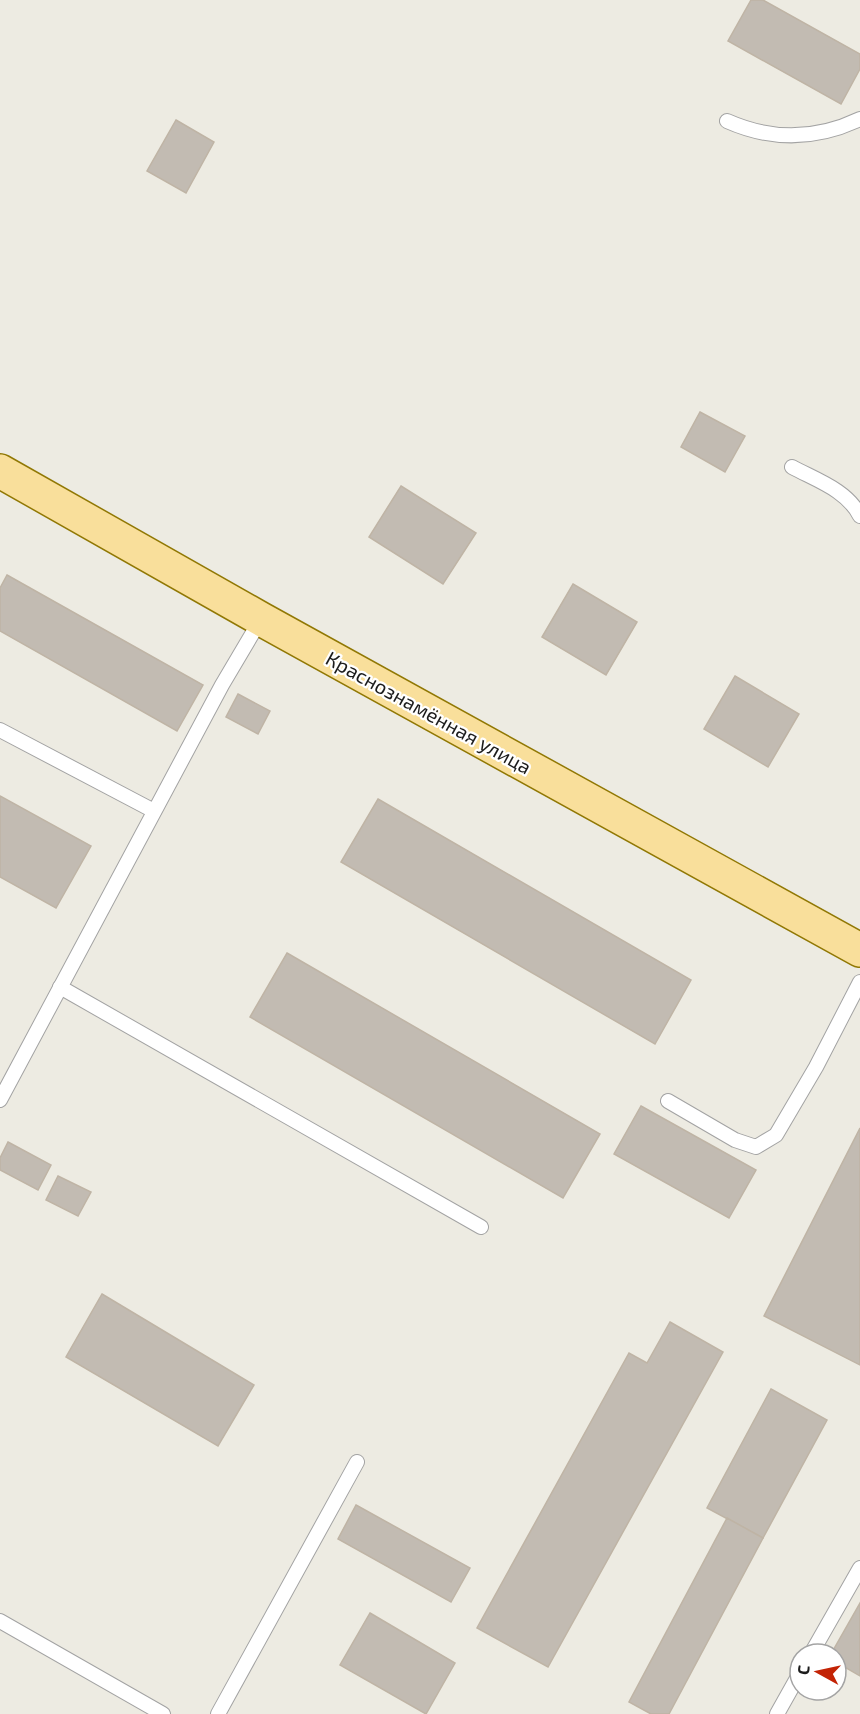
<svg xmlns="http://www.w3.org/2000/svg" width="860" height="1714" font-family="'Exo 2',sans-serif">
	<rect width="100%" height="100%" fill="#edebe2"/>
	<!-- building -->
	<g fill="#c2bbb2" stroke="#bfb4a5" stroke-width="1.5">
		<polygon points="751,0 763,0 860,54 860,69 841,104 728,41"/>
		<polygon points="176,120 214,142 186,193 147,171"/>
		<polygon points="700,412 745,436 725,472 681,447"/>
		<polygon points="401,486 476,533 443,584 369,537"/>
		<polygon points="7,575 203,685 177,731 0,631 0,588"/>
		<polygon points="573,584 637,622 606,675 542,637"/>
		<polygon points="735,676 799,714 768,767 704,729"/>
		<polygon points="238,694 270,711 258,734 226,717"/>
		<polygon points="0,796 91,846 56,908 0,877"/>
		<polygon points="378,799 691,980 655,1044 341,862"/>
		<polygon points="287,953 600,1134 563,1198 250,1017"/>
		<polygon points="641,1106 756,1170 729,1218 614,1154"/>
		<polygon points="860,1128 860,1365 764,1316"/>
		<polygon points="8,1142 51,1165 38,1190 0,1170 0,1158"/>
		<polygon points="58,1176 91,1192 78,1216 46,1200"/>
		<polygon points="102,1294 254,1385 218,1446 66,1357"/>
		<polygon points="670,1322 723,1352 548,1667 477,1628 629,1353 647,1363"/>
		<polygon points="771,1389 827,1420 763,1538 707,1508"/>
		<polygon points="356,1505 470,1568 451,1602 338,1539"/>
		<polygon points="727,1518 763,1538 669,1714 651,1714 629,1702"/>
		<polygon points="860,1603 860,1676 836,1662 836,1654 831,1654"/>
		<polygon points="370,1613 455,1663 426,1714 340,1665"/>
	</g>
	<g fill="none" stroke-linecap="round" stroke-linejoin="round">
		<defs>
			<g id="service">
				<path d="M727 121C772 141 816 140 860 119"/>
				<path d="M792 467C816 480 847 490 860 516"/>
				<polyline points="0,730 154,811"/>
				<polyline points="60,987 481,1227"/>
				<polyline points="0,1100 222,685 261,619"/>
				<polyline points="668,1101 735,1140 756,1147 776,1135 816,1067 860,982"/>
				<polyline points="0,1621 163,1714"/>
				<polyline points="811,1654 860,1568"/>
				<polyline points="218,1714 357,1462"/>
				<polyline points="777,1714 800,1673"/>
			</g>
			<polyline id="primary" points="0,471 261,619 860,950"/>
		</defs>
		<!-- service casing -->
		<use href="#service" stroke="#a3a3a3" stroke-width="16"/>
		<!-- primary casing -->
		<use href="#primary" stroke="#917804" stroke-width="36"/>
		<!-- service -->
		<use href="#service" stroke="#fff" stroke-width="14"/>
		<!-- primary -->
		<use href="#primary" stroke="#f9df9b" stroke-width="33"/>
	</g>
	<g text-anchor="middle" dominant-baseline="central" stroke-width="4.5" stroke-linejoin="round" paint-order="stroke">
		<!-- street labels -->
		<g font-size="20" fill="#1c1c1c" stroke="#fff">
			<text transform="translate(429 712) rotate(29)">Краснознамённая улица</text>
		</g>
	</g>
	<!-- north arrow -->
	<g transform="translate(818 1672) rotate(278)"><circle r="28" fill="#ffffff" stroke="#a4a4a4" stroke-width="1.5"/>
	<path d="M0-4.5L10 22L0 15L-10 22Z" fill="#c32305"/>
	<text y="-9" font-size="16" font-weight="bold" text-anchor="middle" fill="#1c1c1c">С</text>
	</g>
</svg>
